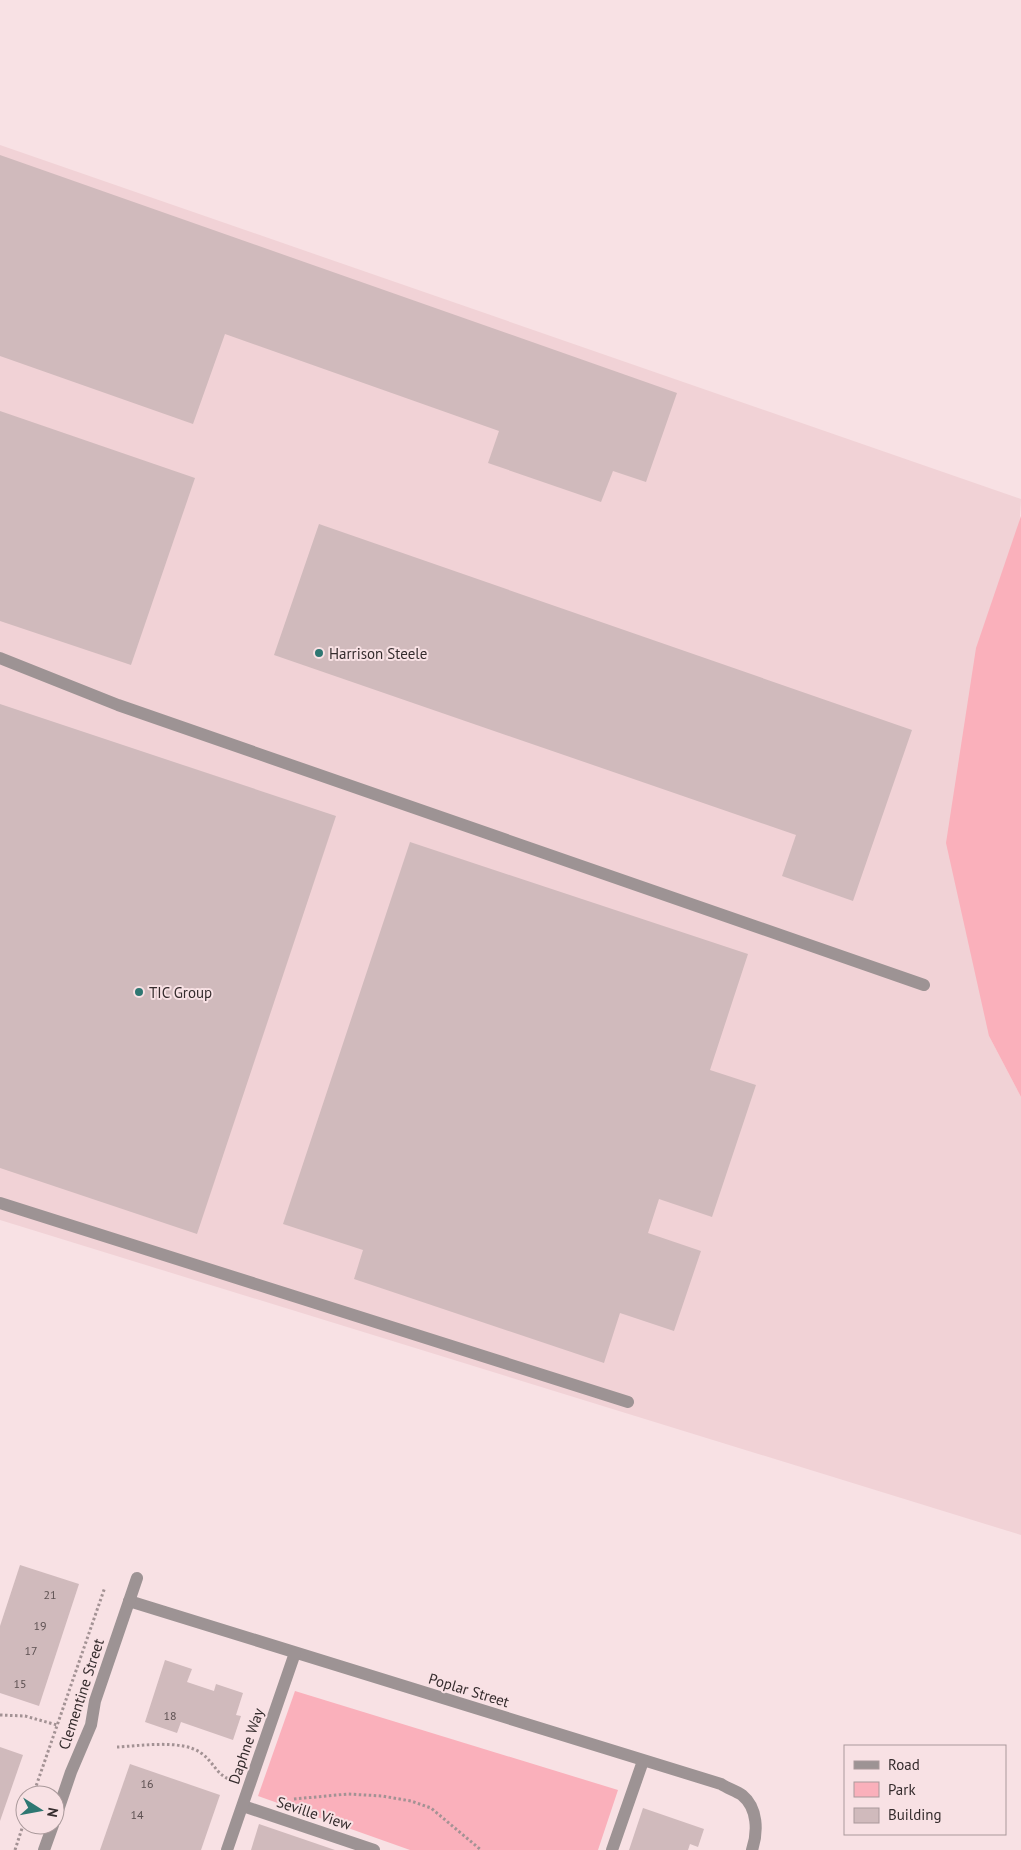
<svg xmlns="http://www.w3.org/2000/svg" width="1021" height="1850" font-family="'PT Sans',sans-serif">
	<rect width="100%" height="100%" fill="#f8e1e4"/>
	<!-- built -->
	<polygon fill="#f1d2d6" points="0,145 1021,499 989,1036 1021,1097 1021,1535 0,1220"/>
	<!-- green -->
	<g fill="#fab0bb">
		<polygon points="1021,516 1021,1097 989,1036 946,843 976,648"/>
		<polygon points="295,1691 618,1790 598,1850 410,1850 258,1796"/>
	</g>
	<!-- building -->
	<g fill="#d0babc">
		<polygon points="0,155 677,393 646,482 613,471 601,502 488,463 499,431 225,334 193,424 0,356"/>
		<polygon points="0,411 195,478 131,665 0,621"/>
		<polygon points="319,524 912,730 853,901 782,876 796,835 274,655"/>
		<polygon points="0,704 336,816 197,1234 0,1168"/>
		<polygon points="410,842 748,954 710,1070 756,1085 712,1217 659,1199 648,1233 701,1251 674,1331 620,1313 604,1363 354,1279 363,1250 283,1224"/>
		<polygon points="20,1565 79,1584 39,1706 0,1693 0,1626"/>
		<polygon points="165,1660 192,1669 187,1682 214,1691 216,1684 243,1693 236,1715 241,1716 233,1740 181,1722 177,1733 145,1722"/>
		<polygon points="0,1747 23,1755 0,1821"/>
		<polygon points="130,1764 220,1795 201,1850 100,1850"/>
		<polygon points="643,1808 704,1829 698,1847 690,1844 688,1850 629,1850"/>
		<polygon points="259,1824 335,1850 251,1850"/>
	</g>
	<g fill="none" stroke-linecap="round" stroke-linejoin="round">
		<!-- path -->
		<g stroke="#a39294" stroke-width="3" stroke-dasharray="2.5 2.5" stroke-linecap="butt">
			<polyline points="0,1715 25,1716 57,1725"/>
			<path d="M117 1747C140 1746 182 1739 201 1753 213 1761 216 1774 229 1779"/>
			<polyline points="33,1795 105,1587"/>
			<polyline points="294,1799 348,1794 382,1796 411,1801 431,1808 481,1850"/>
			<polyline points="15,1850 25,1819"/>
		</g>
		<!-- lane -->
		<g stroke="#9d9394" stroke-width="12">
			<polyline points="0,658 118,705 924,985"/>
			<polyline points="0,1203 628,1402"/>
			<polyline points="243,1806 374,1850"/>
		</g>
		<!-- street -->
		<g stroke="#9d9394" stroke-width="12">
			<path d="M129 1601 721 1784C727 1788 736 1791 742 1795 758 1808 758 1832 752 1850"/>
			<polyline points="55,1819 71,1772 91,1725 95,1701 137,1578"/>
			<polyline points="44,1850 53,1825"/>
			<polyline points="227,1850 295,1653"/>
			<polyline points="612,1850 643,1761"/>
		</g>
	</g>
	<!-- markers -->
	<g fill="#2e7772" stroke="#f8e1e4" stroke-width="2">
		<circle cx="319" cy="653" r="5"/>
		<circle cx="139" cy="992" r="5"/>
	</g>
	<g text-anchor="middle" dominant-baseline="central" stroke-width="4" stroke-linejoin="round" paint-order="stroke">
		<!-- number labels -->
		<g font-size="12" fill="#5c5051">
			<text x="50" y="1594">21</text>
			<text x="40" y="1625">19</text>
			<text x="31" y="1650">17</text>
			<text x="20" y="1683">15</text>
			<text x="170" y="1715">18</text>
			<text x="147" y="1783">16</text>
			<text x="137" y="1814">14</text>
		</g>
		<!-- poi labels -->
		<g font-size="15" fill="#352c2d" stroke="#f8e1e4" text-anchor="start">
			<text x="329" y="653">Harrison Steele</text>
			<text x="149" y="992">TIC Group</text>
		</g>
		<!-- street labels -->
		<g font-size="15" fill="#352c2d" stroke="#f8e1e4">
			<text transform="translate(469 1690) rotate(17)">Poplar Street</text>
			<text transform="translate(81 1694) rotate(-72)">Clementine Street</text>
			<text transform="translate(246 1746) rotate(-71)">Daphne Way</text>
			<text transform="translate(314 1813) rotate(18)">Seville View</text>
		</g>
	</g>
	<!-- legend -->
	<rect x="844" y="1745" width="162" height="90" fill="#f8e1e4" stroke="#aa999b"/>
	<rect x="854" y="1761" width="25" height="8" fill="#9d9394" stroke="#aa999b"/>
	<text x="888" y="1770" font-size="15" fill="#352c2d">Road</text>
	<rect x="854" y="1782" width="25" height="15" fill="#fab0bb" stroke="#aa999b"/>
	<text x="888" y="1795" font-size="15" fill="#352c2d">Park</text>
	<rect x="854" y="1808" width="25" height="15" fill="#d0babc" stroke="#aa999b"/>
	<text x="888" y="1820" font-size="15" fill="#352c2d">Building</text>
	<!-- north arrow -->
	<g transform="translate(40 1810) rotate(101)"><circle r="24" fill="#f8e1e4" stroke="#aa999b"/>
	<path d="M0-4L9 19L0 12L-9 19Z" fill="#2e7772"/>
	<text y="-8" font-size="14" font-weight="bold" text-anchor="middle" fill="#352c2d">N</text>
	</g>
</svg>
